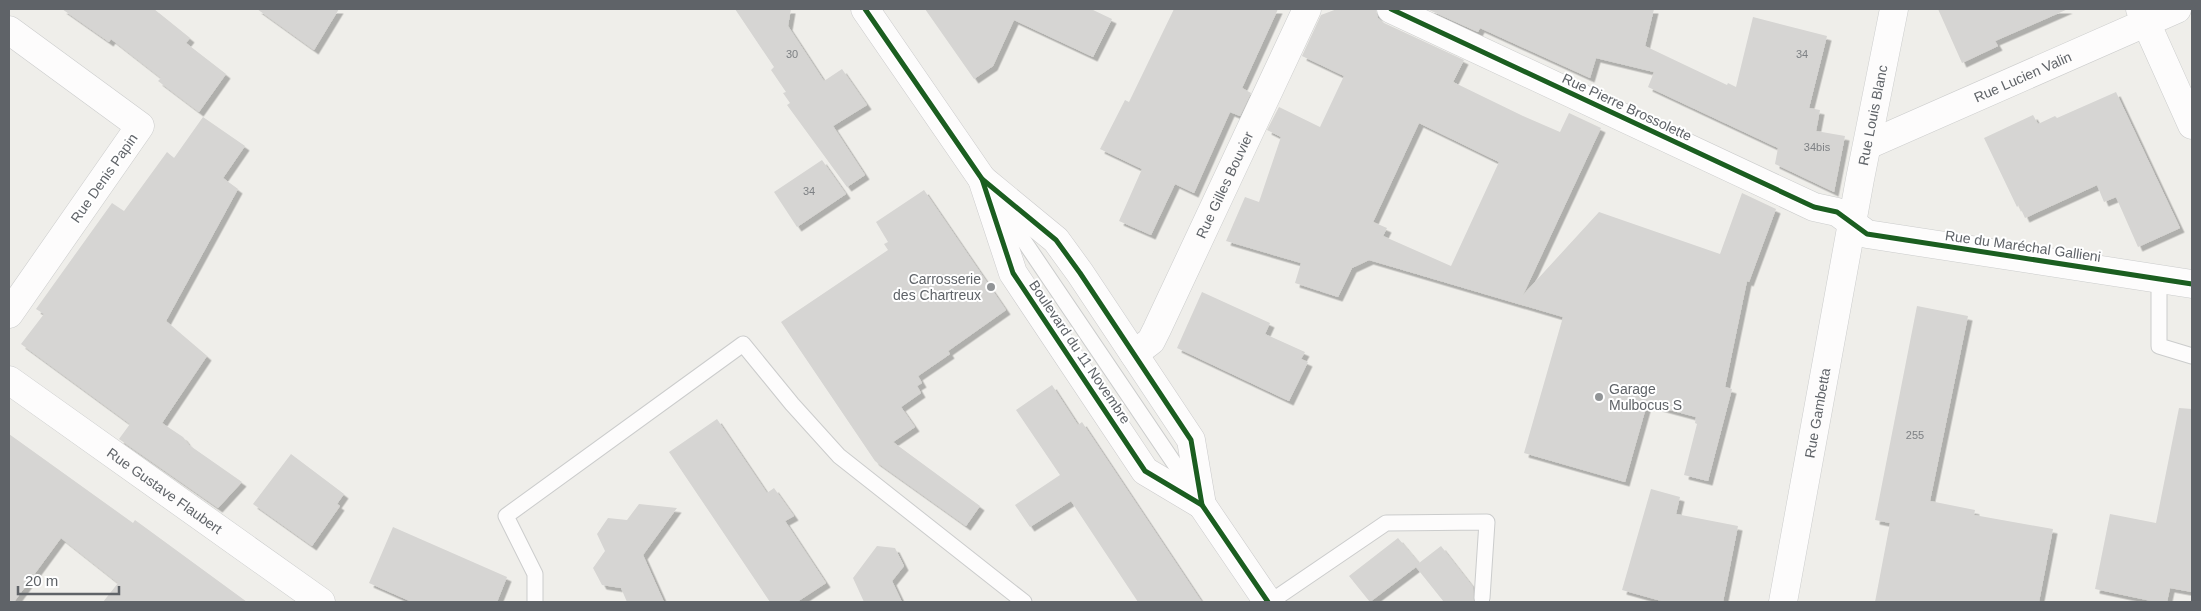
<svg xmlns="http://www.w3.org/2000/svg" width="2201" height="611" font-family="Arial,sans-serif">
	<defs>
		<filter id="shadow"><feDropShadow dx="4.5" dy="4.5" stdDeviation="0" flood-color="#0004"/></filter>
	</defs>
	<rect width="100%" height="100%" fill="#efeeea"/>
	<!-- building -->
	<g fill="#d6d5d3" fill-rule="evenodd" filter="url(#shadow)">
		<polygon points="62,9 154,9 190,38 186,43 226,74 199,112 158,81 161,78 111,39 109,42"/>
		<polygon points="257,9 339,9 314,50"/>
		<polygon points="735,9 791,9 788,26 824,81 842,69 867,105 833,126 865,175 847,187 787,105 790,103 783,93 786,92 771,70 774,67"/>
		<polygon points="925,9 1091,9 1112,19 1093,57 1014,20 993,66 974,79"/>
		<polygon points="1174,9 1278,9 1242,88 1251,93 1240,116 1230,112 1194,193 1175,184 1151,235 1119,221 1142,169 1100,149 1125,100 1129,102"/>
		<path d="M1337 9H1376L1378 18 1384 23 1464 60 1453 82 1523 116 1560 132 1569 113 1601 128 1523 295 1599 212 1720 254 1742 193 1776 209 1749 282 1747 281 1725 387 1732 389 1708 481 1684 475 1697 424 1695 423 1696 417 1647 404 1625 482 1524 453 1563 317 1369 260 1352 268 1338 297 1295 283 1301 263 1226 241 1245 197 1259 202 1281 137 1267 130 1279 107 1320 127 1344 76 1302 56 1321 15ZM1419 123 1499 162 1451 266 1383 236 1387 228 1373 222Z"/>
		<polygon points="1427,9 1654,9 1645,46 1727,85 1728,83 1736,87 1753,17 1827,36 1809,108 1820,110 1816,131 1845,136 1834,192 1775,164 1778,148 1648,87 1654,72 1596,58 1590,78 1480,28 1478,32"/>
		<polygon points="1938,9 2068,9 1995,41 1998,46 1962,63"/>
		<polygon points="2116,92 2180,228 2138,247 2116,197 2104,202 2097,185 2025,218 2019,205 2017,207 1984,138 2033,115 2038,124 2055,116 2057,118"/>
		<polygon points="203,117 245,146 223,178 238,189 166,321 207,356 162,423 183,437 189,445 242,482 218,508 119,439 130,424 21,344 44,314 36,309 112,203 124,211 167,152 174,158"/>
		<polygon points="822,160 846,194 797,227 774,192"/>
		<polygon points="924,190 1006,310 948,351 950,354 918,376 922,383 917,386 921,393 901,407 915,427 893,442 980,506 966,526 875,461 781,322 888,250 884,244 888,242 876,222"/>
		<polygon points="1202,292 1270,323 1265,334 1305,352 1301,359 1308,362 1289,401 1177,348"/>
		<polygon points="1917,306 1968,316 1930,501 1975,510 1974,515 2053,529 2039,602 1875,602 1890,523 1875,520"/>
		<polygon points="1052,385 1078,425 1082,422 1202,602 1138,602 1071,501 1030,527 1015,505 1060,475 1016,410"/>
		<polygon points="2179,408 2192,409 2192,592 2170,588 2167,602 2156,602 2095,589 2110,514 2156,523"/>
		<polygon points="717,419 767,493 774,488 794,516 785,521 826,583 797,602 770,602 669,452"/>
		<polygon points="9,434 133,523 135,520 247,602 103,602 118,583 61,538 14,602 9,602"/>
		<polygon points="291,454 344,494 337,504 340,506 312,546 253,504"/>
		<polygon points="1651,489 1680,497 1676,514 1738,526 1723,602 1665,602 1622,590"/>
		<polygon points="639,504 677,508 643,555 664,602 627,602 621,588 602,585 593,568 605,551 597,534 608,518 627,520"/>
		<polygon points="393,527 507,577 497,602 412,602 369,583"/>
		<polygon points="1398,538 1419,563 1441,546 1473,587 1474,602 1444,602 1416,567 1370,602 1349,576"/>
		<polygon points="877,546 895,548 904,566 892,581 902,602 864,602 853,578"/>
	</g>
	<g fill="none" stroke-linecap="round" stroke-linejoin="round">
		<defs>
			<g id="service">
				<polyline points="999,204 1195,494"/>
				<polyline points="2159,278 2159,346 2192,356"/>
				<polyline points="535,602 535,574 506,516 743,344 792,404 839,456 1024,602"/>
				<polyline points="1270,602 1386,523 1487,522 1482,598"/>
			</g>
			<g id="minor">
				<polyline points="1391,9 1814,207 1837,212 1867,234 2192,284"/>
				<polyline points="2140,9 2192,125"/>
				<polyline points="9,30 140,126 9,314"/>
				<path id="s1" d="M1868 145 2177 9"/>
				<path id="s2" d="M1134 354 1151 341 1157 329 1307 9"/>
				<path id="s3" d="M9 380 321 602"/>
			</g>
			<g id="tertiary">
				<path id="s4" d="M1783 602 1860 179 1894 9"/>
			</g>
			<g id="secondary">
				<polyline points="865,9 982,179 1013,273 1145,471 1202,505"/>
				<polyline points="982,179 1056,240 1080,273 1191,440 1202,505 1268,602"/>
			</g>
		</defs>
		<!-- service casing -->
		<use href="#service" stroke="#cbcccc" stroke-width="17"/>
		<!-- minor casing -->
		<use href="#minor" stroke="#cbcccc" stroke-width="29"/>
		<!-- tertiary casing -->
		<use href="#tertiary" stroke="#cbcccc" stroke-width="29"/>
		<!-- secondary casing -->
		<use href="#secondary" stroke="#cacacb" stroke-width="29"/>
		<!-- service -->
		<use href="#service" stroke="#fdfcfc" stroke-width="15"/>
		<!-- minor -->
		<use href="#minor" stroke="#fdfcfc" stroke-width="28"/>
		<!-- tertiary -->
		<use href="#tertiary" stroke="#fdfcfc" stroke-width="28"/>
		<!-- secondary -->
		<use href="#secondary" stroke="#fdfcfc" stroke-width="28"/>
		<defs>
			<g id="cycleway">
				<polyline points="865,9 982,179 1013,273 1145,471 1202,505"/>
				<polyline points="1391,9 1814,207 1837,212 1867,234 2192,284"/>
				<polyline points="982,179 1056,240 1080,273 1191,440 1202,505 1268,602"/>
			</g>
		</defs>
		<!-- cycleway casing -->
		<use href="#cycleway" stroke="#fff" stroke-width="8"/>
		<!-- cycleway -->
		<use href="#cycleway" stroke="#1b5e20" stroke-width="5"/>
	</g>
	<!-- markers -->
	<g fill="#919496" stroke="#fff" stroke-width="2">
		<circle cx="991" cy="287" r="5"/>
		<circle cx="1599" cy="397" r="5"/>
	</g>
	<g text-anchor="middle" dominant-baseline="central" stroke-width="4" stroke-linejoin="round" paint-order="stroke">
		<!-- number labels -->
		<g font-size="11" fill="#7e8184">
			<text x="792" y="54">30</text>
			<text x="1802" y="54">34</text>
			<text x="1817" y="147">34bis</text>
			<text x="809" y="191">34</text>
			<text x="1915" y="435">255</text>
		</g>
		<!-- street labels -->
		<g font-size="14" fill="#5f6368" stroke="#fff">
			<text stroke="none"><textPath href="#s1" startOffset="169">Rue Lucien Valin</textPath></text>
			<text transform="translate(1627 107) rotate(25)">Rue Pierre Brossolette</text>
			<text stroke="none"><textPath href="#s4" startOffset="495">Rue Louis Blanc</textPath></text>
			<text transform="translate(104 178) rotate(-55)">Rue Denis Papin</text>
			<text stroke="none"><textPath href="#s2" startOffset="194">Rue Gilles Bouvier</textPath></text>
			<text transform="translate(2023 246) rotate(8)">Rue du Maréchal Gallieni</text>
			<text transform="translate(1080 352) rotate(56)">Boulevard du 11 Novembre</text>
			<text stroke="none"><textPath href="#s4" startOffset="192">Rue Gambetta</textPath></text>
			<text stroke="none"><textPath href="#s3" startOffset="191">Rue Gustave Flaubert</textPath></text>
		</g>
		<!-- poi labels -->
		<g font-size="14" fill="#5f6368" stroke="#fff" text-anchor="end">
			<text x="981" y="279">Carrosserie<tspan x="981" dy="16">des Chartreux</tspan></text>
			<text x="1609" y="389" text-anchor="start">Garage<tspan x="1609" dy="16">Mulbocus S</tspan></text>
		</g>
	</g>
	<!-- border -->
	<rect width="2201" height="611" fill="none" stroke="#5f6368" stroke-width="20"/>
	<!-- scale -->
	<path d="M18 586v8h101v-8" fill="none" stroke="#5f6368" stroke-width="2.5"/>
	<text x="25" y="586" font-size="15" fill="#5f6368" stroke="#ffffff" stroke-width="4" paint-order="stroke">20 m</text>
</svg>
